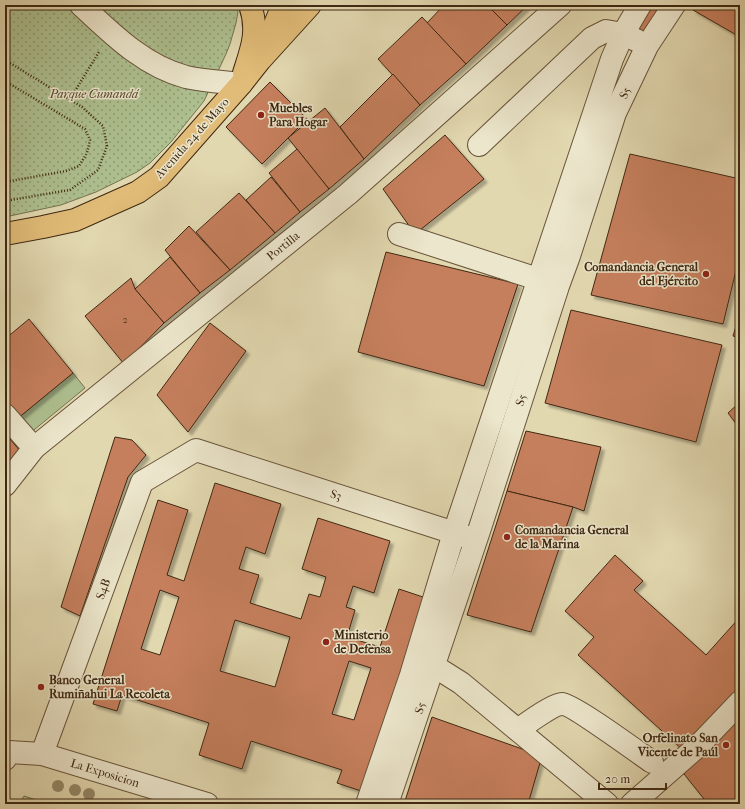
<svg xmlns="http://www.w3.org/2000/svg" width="745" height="809" font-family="'IM FELL French Canon',serif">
	<defs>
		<pattern id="grass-dots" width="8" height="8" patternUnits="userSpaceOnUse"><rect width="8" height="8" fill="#aec090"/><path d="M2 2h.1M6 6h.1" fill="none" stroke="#8f9c74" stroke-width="1.8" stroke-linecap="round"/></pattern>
		<filter id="shadow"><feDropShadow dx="3.5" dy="3.5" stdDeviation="1" flood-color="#0004"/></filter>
	</defs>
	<rect width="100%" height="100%" fill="#e2d8b0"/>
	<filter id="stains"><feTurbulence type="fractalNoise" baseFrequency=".005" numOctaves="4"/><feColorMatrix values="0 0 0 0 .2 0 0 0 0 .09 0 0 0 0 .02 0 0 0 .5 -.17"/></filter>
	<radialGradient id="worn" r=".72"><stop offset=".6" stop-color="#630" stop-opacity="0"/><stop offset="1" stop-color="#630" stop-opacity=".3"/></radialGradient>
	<!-- grass -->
	<g fill="url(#grass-dots)" stroke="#767451">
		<polygon points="5,5 235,5 238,12 236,23 230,44 226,54 204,101 171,142 150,163 137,172 96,192 61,205 5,217"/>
		<polygon points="24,796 49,804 19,804"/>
	</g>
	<!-- garden -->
	<polygon fill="#aec090" stroke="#767451" points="73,373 85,388 29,434 17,419"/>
	<!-- building -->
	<g fill="#c67f5d" stroke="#3f2812" fill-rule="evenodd" filter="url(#shadow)">
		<polygon points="444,5 487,5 507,25 466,64 427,23"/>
		<polygon points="487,5 528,5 507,25"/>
		<polygon points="645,5 669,5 645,39 630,32"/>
		<polygon points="697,5 740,5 740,37 693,10"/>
		<polygon points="422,17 466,64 420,105 378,59"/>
		<polygon points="393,74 420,105 364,159 340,127"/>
		<polygon points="270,82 307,119 262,164 226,127"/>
		<polygon points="325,108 364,159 329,189 288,138"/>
		<polygon points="445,135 484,179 415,234 383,189"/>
		<polygon points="297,149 329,189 300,212 269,173"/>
		<polygon points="630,154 740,179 740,254 723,324 591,295"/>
		<polygon points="271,177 300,212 275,233 246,200"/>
		<polygon points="239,193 275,233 230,270 196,232"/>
		<polygon points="189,226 230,270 200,293 165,250"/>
		<polygon points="386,252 518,284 484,386 358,352"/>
		<polygon points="170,257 200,293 164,323 135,289"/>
		<polygon points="131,278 135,289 164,323 124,364 85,316"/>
		<polygon points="571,310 722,345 696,442 545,403"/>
		<polygon points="740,313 740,338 733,336"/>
		<polygon points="29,319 73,373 17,419 5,405 5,339"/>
		<polygon points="210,323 246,351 188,432 157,395"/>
		<polygon points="740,402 740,429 728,413"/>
		<polygon points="526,431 601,447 584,511 573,507 507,491"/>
		<polygon points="5,433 20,451 5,469"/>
		<polygon points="115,437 132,440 146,455 128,477 80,616 61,607"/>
		<path d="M215 483 281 504 265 554 246 547 239 569 259 575 250 603 301 619 309 594 320 597 326 577 302 569 318 518 390 541 374 593 353 586 346 607 355 610 347 637 380 647 399 589 426 598 364 792 337 783 342 770 251 741 242 769 199 755 209 723 122 695 117 711 93 704 158 500 188 510 167 575 184 581ZM160 590 179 597 160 655 141 649ZM235 620 290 637 275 687 220 671ZM349 661 371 668 354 720 332 714Z"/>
		<polygon points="507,491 573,507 531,632 467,615"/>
		<polygon points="615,555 643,581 634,590 706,655 740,617 740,687 683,750 578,655 594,637 565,611"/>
		<polygon points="740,716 740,804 708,804 684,774"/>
		<polygon points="432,717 542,756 528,804 404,804"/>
	</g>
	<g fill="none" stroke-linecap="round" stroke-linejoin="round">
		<defs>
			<g id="minor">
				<path d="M81 5C112 34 144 66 186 77 204 81 223 82 241 84"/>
				<polyline points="479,145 592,38 606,31 623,34 636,40"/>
				<polyline points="399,234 553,284"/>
				<polyline points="5,415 34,448"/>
				<polyline points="5,485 34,448 348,194 560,5"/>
				<polyline points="434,666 461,683 607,804"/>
				<path d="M518 730C526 724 553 704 562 704 572 704 639 753 652 762"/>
				<polyline points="42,754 142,482 196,450 467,537"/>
				<polyline points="5,759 9,752 42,754 207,804"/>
				<polyline points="367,804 411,675 454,533 612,59 623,34 640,5"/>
				<polyline points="387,804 479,531 558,286 569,256 615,113 647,46 674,5"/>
				<polyline points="632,804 698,746 740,702"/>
			</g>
			<g id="major">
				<polyline points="266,46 283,5"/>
				<path d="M244 73C252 48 259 31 250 5"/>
				<polyline points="5,234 43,227 75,220 138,192 159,177 241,84 260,60 310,5"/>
			</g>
		</defs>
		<!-- minor casing -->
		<use href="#minor" stroke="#68543a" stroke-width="24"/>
		<!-- major casing -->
		<use href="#major" stroke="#3f2812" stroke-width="24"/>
		<!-- path -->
		<g stroke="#3f2812" stroke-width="2.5" stroke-dasharray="1 2" stroke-linecap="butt">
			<polyline points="5,60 82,107 103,126 107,146 98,170 70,190 5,201"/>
			<polyline points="5,81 85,129 90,140 87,153 79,166 66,171 5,182"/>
			<polyline points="70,99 99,52"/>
		</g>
		<!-- minor -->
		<use href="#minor" stroke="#ece6cc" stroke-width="22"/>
		<!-- major -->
		<use href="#major" stroke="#e1bc78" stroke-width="22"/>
	</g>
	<!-- trees -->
	<g fill="#948867">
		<circle cx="58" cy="786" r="6"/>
		<circle cx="75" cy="790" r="6"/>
		<circle cx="89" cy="794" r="6"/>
	</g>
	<!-- markers -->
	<g fill="#8f2418" stroke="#ece6cc" stroke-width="1.5">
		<circle cx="261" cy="115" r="4"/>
		<circle cx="706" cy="274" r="4"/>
		<circle cx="507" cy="537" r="4"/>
		<circle cx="326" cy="642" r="4"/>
		<circle cx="41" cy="687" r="4"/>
		<circle cx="726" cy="745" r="4"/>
	</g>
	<g text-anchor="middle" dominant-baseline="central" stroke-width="3" stroke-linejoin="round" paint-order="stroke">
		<!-- number labels -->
		<g font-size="10" fill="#613e25">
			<text x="125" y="320">2</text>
		</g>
		<!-- street labels -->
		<g font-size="12" fill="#3f2812" stroke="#ece6cc">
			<text transform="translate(625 93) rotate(-65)">S5</text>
			<text transform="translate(192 138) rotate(-48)">Avenida 24 de Mayo</text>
			<text transform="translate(283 246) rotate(-39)">Portilla</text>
			<text transform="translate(521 400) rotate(-72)">S5</text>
			<text transform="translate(336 495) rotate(18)">S3</text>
			<text transform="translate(103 589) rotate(-70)">S4B</text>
			<text transform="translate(420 708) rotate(-71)">S5</text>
			<text transform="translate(105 773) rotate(17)">La Exposicion</text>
		</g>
		<!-- park labels -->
		<g font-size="12" font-style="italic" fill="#55462b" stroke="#ece6cc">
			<text x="94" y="94">Parque Cumandá</text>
		</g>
		<!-- poi labels -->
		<g font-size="12" font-weight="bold" fill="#3f2812" stroke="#ece6cc" text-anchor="start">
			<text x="269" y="108">Muebles<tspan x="269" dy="14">Para Hogar</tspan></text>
			<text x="698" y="267" text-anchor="end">Comandancia General<tspan x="698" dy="14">del Ejército</tspan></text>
			<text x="515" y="530">Comandancia General<tspan x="515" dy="14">de la Marina</tspan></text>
			<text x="334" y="635">Ministerio<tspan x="334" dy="14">de Defensa</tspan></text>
			<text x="49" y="680">Banco General<tspan x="49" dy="14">Rumiñahui La Recoleta</tspan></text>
			<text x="718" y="738" text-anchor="end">Orfelinato San<tspan x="718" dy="14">Vicente de Paúl</tspan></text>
		</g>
	</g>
	<!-- margin -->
	<rect width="745" height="809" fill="none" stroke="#e2d8b0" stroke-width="20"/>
	<rect x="6" y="6" width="733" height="797" fill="none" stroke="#3f2812" stroke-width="2"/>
	<rect x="10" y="10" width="725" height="789" fill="none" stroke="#3f2812"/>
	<!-- scale -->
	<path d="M599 783v6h67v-6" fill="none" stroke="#3f2812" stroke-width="2"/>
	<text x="605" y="783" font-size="12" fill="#3f2812" stroke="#ece6cc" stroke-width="3" paint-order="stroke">20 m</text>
	<rect width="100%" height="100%" filter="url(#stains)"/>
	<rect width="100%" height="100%" fill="url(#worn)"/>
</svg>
